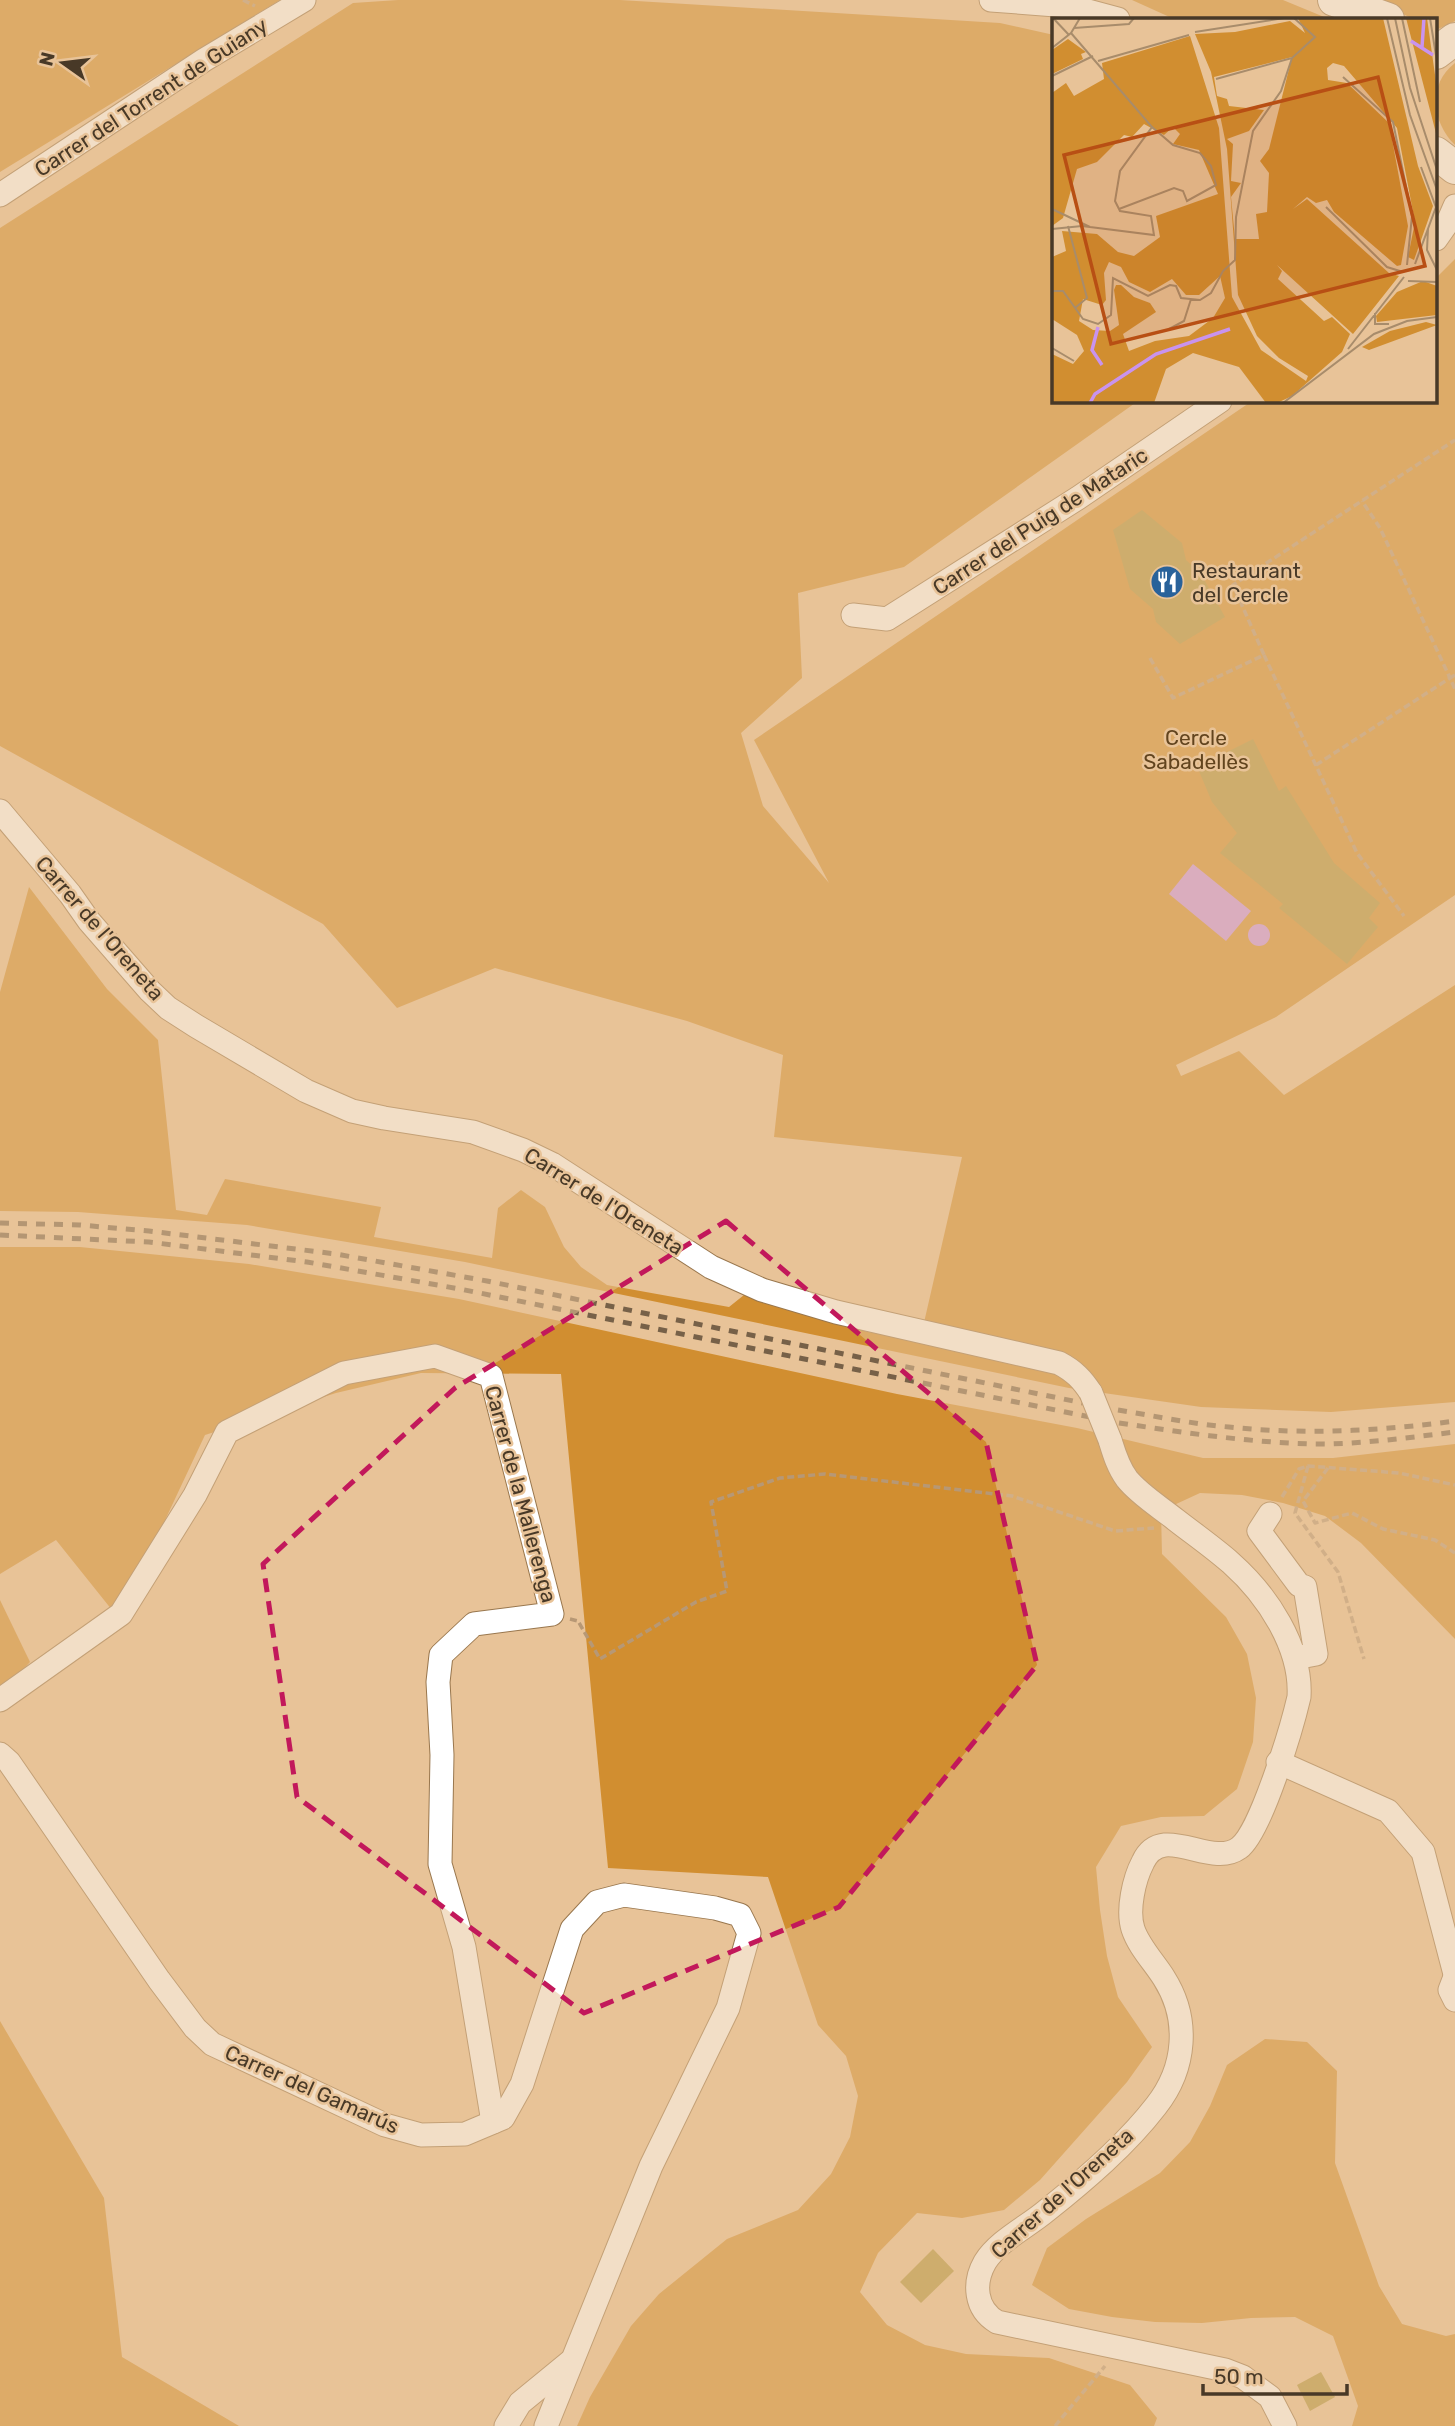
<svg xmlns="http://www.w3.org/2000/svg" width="1455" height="2426" font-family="Rubik,sans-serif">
	<rect width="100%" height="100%" fill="#e8c398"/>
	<!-- green -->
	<g fill="#d18e30">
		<polygon points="0,0 280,0 0,172"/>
		<polygon points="398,0 620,0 1000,23 1054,35 1054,401 1138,401 904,567 798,593 802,678 741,733 763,806 829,883 754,740 1252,401 1436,401 1436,278 1455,259 1455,895 1276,1017 1176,1065 1181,1076 1239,1051 1284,1095 1455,985 1455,1402 1331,1412 1201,1407 1069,1388 465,1262 247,1225 78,1212 0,1211 0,992 29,887 107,989 158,1040 176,1210 207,1215 225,1179 381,1207 374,1237 492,1258 498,1208 521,1190 545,1207 564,1247 581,1267 607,1285 729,1307 744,1295 868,1332 920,1340 962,1157 774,1137 783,1055 687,1021 495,968 397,1008 323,924 0,746 0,228 353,3"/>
		<polygon points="1132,0 1283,0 1329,19 1174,19"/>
		<polygon points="1371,0 1455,0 1455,21 1436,30 1436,19 1414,19"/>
		<path d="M1455 63V145C1432 123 1427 84 1455 63Z"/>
		<polygon points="0,1247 80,1247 249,1264 459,1299 897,1394 1077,1428 1203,1458 1333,1458 1455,1444 1455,1639 1361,1543 1325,1516 1283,1503 1242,1495 1200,1493 1161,1511 1162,1554 1226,1617 1247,1654 1256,1698 1253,1742 1237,1789 1204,1816 1161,1817 1121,1826 1096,1867 1100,1910 1107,1956 1118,1997 1152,2047 1127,2082 1040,2180 1004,2210 962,2218 917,2213 878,2253 860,2292 887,2325 925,2345 966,2354 1049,2358 1130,2385 1157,2418 1154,2426 577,2426 590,2397 631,2326 659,2294 727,2239 798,2210 831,2174 850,2137 858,2096 846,2056 818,2025 768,1877 608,1868 561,1374 421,1373 336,1393 205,1435 121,1614 112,1610 56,1540 0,1574"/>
		<polygon points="0,1600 30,1662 0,1695"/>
		<polygon points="0,2021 104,2198 122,2357 239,2426 0,2426"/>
		<polygon points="1265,2039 1307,2042 1337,2071 1335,2163 1379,2286 1402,2324 1446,2336 1455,2334 1455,2426 1352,2426 1358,2406 1333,2336 1295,2317 1251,2318 1202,2323 1155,2322 1112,2317 1069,2309 1032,2285 1047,2248 1086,2219 1160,2173 1190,2142 1210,2106 1227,2065"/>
	</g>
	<!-- water -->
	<g fill="#c993ee">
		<polygon points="1193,864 1251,911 1226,941 1169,894"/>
		<circle cx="1259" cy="935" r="11"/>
	</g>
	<!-- building -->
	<g fill="#af933b">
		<polygon points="1142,510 1182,543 1186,560 1201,574 1225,617 1180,644 1156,622 1153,609 1130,589 1113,530"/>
		<polygon points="1253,739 1279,791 1286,786 1334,863 1380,903 1369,918 1378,927 1347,964 1279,908 1283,904 1220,853 1237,833 1212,802 1199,771 1227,752"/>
		<polygon points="933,2249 954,2271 921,2303 900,2282"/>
		<polygon points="1321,2372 1335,2397 1310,2411 1297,2385"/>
	</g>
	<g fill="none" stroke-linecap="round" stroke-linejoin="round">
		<defs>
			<g id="street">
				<polyline points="991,0 1069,6 1118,19"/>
				<polyline points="0,195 204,60 304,0"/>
				<polyline points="1436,239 1448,222 1455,206"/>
				<polyline points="853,615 887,619 1078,498 1220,401"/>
				<path d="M0 811 70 894 89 921 150 991 168 1008 196 1026 306 1091 352 1111 384 1118 473 1132 523 1150 552 1164 711 1267 762 1290 836 1312 1059 1363C1074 1371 1082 1379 1091 1393"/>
				<path d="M1110 1440C1114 1453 1118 1467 1127 1479 1140 1495 1160 1507 1176 1520 1194 1534 1214 1548 1231 1563 1267 1595 1302 1647 1299 1697 1292 1727 1261 1832 1239 1848 1210 1869 1162 1821 1143 1862 1134 1879 1127 1910 1133 1929 1139 1947 1154 1962 1164 1978 1190 2019 1186 2068 1156 2106 1126 2145 1085 2180 1046 2211 1027 2227 998 2241 985 2262 973 2283 975 2309 997 2322L1225 2370 1243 2377 1270 2397 1285 2426"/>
				<polyline points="1270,1514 1259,1531 1299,1585 1305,1587 1316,1654 1295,1658"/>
				<polyline points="0,1700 121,1614 195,1495 227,1432 344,1373 435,1356 491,1376 552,1614 474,1624 441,1655 438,1682 442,1755 440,1864 464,1947 493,2122"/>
				<polyline points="0,1754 9,1762 159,1980 195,2028 212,2044 385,2125 421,2135 465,2134 503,2118 522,2084 572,1929 597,1902 624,1895 715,1908 740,1915 749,1933 728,2008 651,2166 546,2426"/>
				<polyline points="1278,1762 1388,1811 1423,1852 1455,1974"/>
				<polyline points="1455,1977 1450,1990 1455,2000"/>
				<polyline points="506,2426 520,2403 570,2362"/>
			</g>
			<g id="secondary">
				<polyline points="1334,0 1388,19"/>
				<polyline points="1436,53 1455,39"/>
				<polyline points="1436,153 1455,168"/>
			</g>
		</defs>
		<!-- street casing -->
		<use href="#street" stroke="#99774e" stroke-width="25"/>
		<!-- secondary casing -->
		<use href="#secondary" stroke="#99774e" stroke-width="34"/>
		<!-- path -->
		<g stroke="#b79875" stroke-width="3.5" stroke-dasharray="7 3.5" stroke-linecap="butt">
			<polyline points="243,0 255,6"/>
			<polyline points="1264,655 1357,853 1404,916"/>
			<polyline points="1150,658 1173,698 1264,655 1233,585 1455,440"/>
			<polyline points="1455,675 1450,678 1455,689"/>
			<polyline points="1316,765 1450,678 1380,528 1362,501"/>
			<polyline points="1308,1466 1295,1513 1338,1572 1364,1659"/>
			<polyline points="1328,1468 1303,1501 1315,1523 1352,1513 1383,1529 1435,1540 1455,1553"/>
			<polyline points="1282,1497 1299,1469 1308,1466 1399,1473 1455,1485"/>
			<polyline points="570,1619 578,1621 600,1659 696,1602 727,1591 711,1502 780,1478 825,1474 1012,1496 1115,1531 1154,1528"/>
			<polyline points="1055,2426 1105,2366"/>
		</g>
		<!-- street -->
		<use href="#street" stroke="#fff" stroke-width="23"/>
		<!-- secondary -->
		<use href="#secondary" stroke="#fff" stroke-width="32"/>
		<!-- rail -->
		<g stroke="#776148" stroke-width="5" stroke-dasharray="9 9" stroke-linecap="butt">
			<polyline points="0,1223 80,1225 149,1231 336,1254 487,1281 1083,1403"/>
			<polyline points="0,1235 149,1242 307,1262 460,1289 1090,1417"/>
			<path d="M1118 1410C1155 1416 1192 1424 1229 1427 1305 1435 1380 1431 1455 1421"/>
			<path d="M1119 1423C1188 1433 1257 1444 1327 1444 1370 1443 1413 1437 1455 1432"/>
		</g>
		<defs>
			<polyline id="street-bridge" points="1091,1393 1110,1440"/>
		</defs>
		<!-- street-bridge casing -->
		<use href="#street-bridge" stroke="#99774e" stroke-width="25" stroke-linecap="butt"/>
		<!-- street-bridge -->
		<use href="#street-bridge" stroke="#fff" stroke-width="23"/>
	</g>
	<!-- marked area -->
	<path d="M0 0H1455V2426H0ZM726 1221 986 1442 1037 1665 839 1907 584 2013 297 1797 263 1564 455 1388Z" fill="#e8c398" fill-opacity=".55" fill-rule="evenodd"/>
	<path fill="none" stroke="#c2185b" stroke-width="5" stroke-dasharray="14 9" stroke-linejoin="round" d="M726 1221 986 1442 1037 1665 839 1907 584 2013 297 1797 263 1564 455 1388Z"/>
	<!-- icons -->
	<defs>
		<symbol id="restaurant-disc" viewBox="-11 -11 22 22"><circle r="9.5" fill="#29629a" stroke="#e8c398"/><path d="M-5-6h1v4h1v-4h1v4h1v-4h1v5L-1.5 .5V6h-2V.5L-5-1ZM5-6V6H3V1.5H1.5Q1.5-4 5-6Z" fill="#fff"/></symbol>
	</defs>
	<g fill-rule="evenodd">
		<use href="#restaurant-disc" x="1148" y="563" width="38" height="38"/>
	</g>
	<g text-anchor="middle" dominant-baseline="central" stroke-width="5" stroke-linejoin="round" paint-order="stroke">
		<!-- street labels -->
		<g font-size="21" fill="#483927" stroke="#e8c398">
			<text transform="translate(151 97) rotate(-33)">Carrer del Torrent de Guiany</text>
			<text transform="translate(1040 521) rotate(-33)">Carrer del Puig de Mataric</text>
			<text transform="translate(100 928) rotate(49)">Carrer de l'Oreneta</text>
			<text transform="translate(604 1201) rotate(32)">Carrer de l'Oreneta</text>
			<text transform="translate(521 1494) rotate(75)">Carrer de la Mallerenga</text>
			<text transform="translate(312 2089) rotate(24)">Carrer del Gamarús</text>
			<text transform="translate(1062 2193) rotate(-42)">Carrer de l'Oreneta</text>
		</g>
		<!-- poi labels -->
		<g font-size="21" fill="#483927" stroke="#e8c398" text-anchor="start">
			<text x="1192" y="570">Restaurant<tspan x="1192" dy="24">del Cercle</tspan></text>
		</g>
		<!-- park labels -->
		<g font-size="21" fill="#62441e" stroke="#e8c398">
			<text x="1196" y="737">Cercle<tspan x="1196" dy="24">Sabadellès</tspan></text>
		</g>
	</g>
	<!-- overview -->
	<g transform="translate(1052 18)">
		<rect width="385" height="385" fill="#e8c398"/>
		<path d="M246 0H331L366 148 381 188 362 242 356 239 363 204 345 110 292 48 281 45 275 50 276 62 295 65 337 105 356 208 349 247 345 248 282 194 275 182 264 185 255 179 241 191 255 181 337 255 347 258 301 316 225 247 230 253 226 261 272 303 280 299 298 316 290 334 240 378 225 385H214L187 349 141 335 114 351 102 385H0V336L21 346 32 333 25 317 0 301V239L14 233 10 213 45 216 66 234 82 238 108 219 104 198 166 176 147 132 121 126 128 116 121 109 112 117 92 106 80 119 72 117 45 144 25 151 11 200 0 208V75L14 65 22 78 52 61 50 45 138 18 167 110 180 279 209 332 254 363 256 358 227 340 205 318 186 277 175 131 159 54 143 16 183 14 238 3 253 15ZM240 39 217 131 208 143 217 155 215 194 204 196 207 221H183L179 179 189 165 179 163 181 126 175 121 197 113 212 92 177 88 175 81 165 78 162 59ZM57 244 69 249 77 264 98 274 120 261 134 277H147L168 258 173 280 161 300 137 318 103 323 77 333 71 316 104 294 98 285 82 279 69 267H64L62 272 67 307 58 313 41 312 27 303 31 281 50 287 54 282 52 255ZM354 0H375L385 71V119ZM16 21 34 34 29 36 31 41 0 56V32ZM371 263 385 268V297L325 304 324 298 345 274ZM374 304 385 307 317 332 310 329 338 313Z" fill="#d18e30" fill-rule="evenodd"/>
		<path fill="none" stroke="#c993ee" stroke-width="3.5" d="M359 23 381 37M370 29 372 0M46 309 40 332 50 347M38 385 43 376 104 336 178 311"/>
		<path fill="none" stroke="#a88c6b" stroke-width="2" d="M1 0 17 17M335 0 358 97 385 172M343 0 358 70 385 152M350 0 368 84M378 0 385 44M22 10 77 6 82 0M143 14 232 0M0 30 19 15 28 0M46 43 137 17M0 58 41 38M291 59 341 104 360 198 355 247M164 61 240 40M369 149 385 192M274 189 335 249 351 254M0 191 38 209M67 191 122 170 131 173 135 183 164 167 159 148 148 135 121 127 100 109M16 208 35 280 23 290M0 211 30 208 102 217 99 198 68 193 63 183 68 153 100 109 19 15M376 211 375 232 385 252M363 246 384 189M356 263 385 264M0 273H11L31 301 46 306 59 297 61 260 96 278 118 267 124 268 129 280 148 282 159 275 171 253 183 242 184 199 201 113 229 73 240 40 263 19 242 0M323 295V306H337M117 311 132 303 139 281M0 330 22 343M296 331 352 259M231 385 322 316 355 303 385 299"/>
		<path fill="#b84f14" fill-opacity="0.15" stroke="#b84f14" stroke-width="3.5" d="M326 59 373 248 59 326 12 137Z"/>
		<rect width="385" height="385" fill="none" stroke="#483927" stroke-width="3.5"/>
	</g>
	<!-- north arrow -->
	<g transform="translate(63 63) rotate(284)" stroke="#e8c398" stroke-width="5" paint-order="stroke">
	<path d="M0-5L12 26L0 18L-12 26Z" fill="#483927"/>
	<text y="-10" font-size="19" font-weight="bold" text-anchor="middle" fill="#483927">N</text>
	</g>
	<!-- scale -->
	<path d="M1203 2384v10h144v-10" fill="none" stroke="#483927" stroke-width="3.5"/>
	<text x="1214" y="2384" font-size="21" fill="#483927" stroke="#e8c398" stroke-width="5" paint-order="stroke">50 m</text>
</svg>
